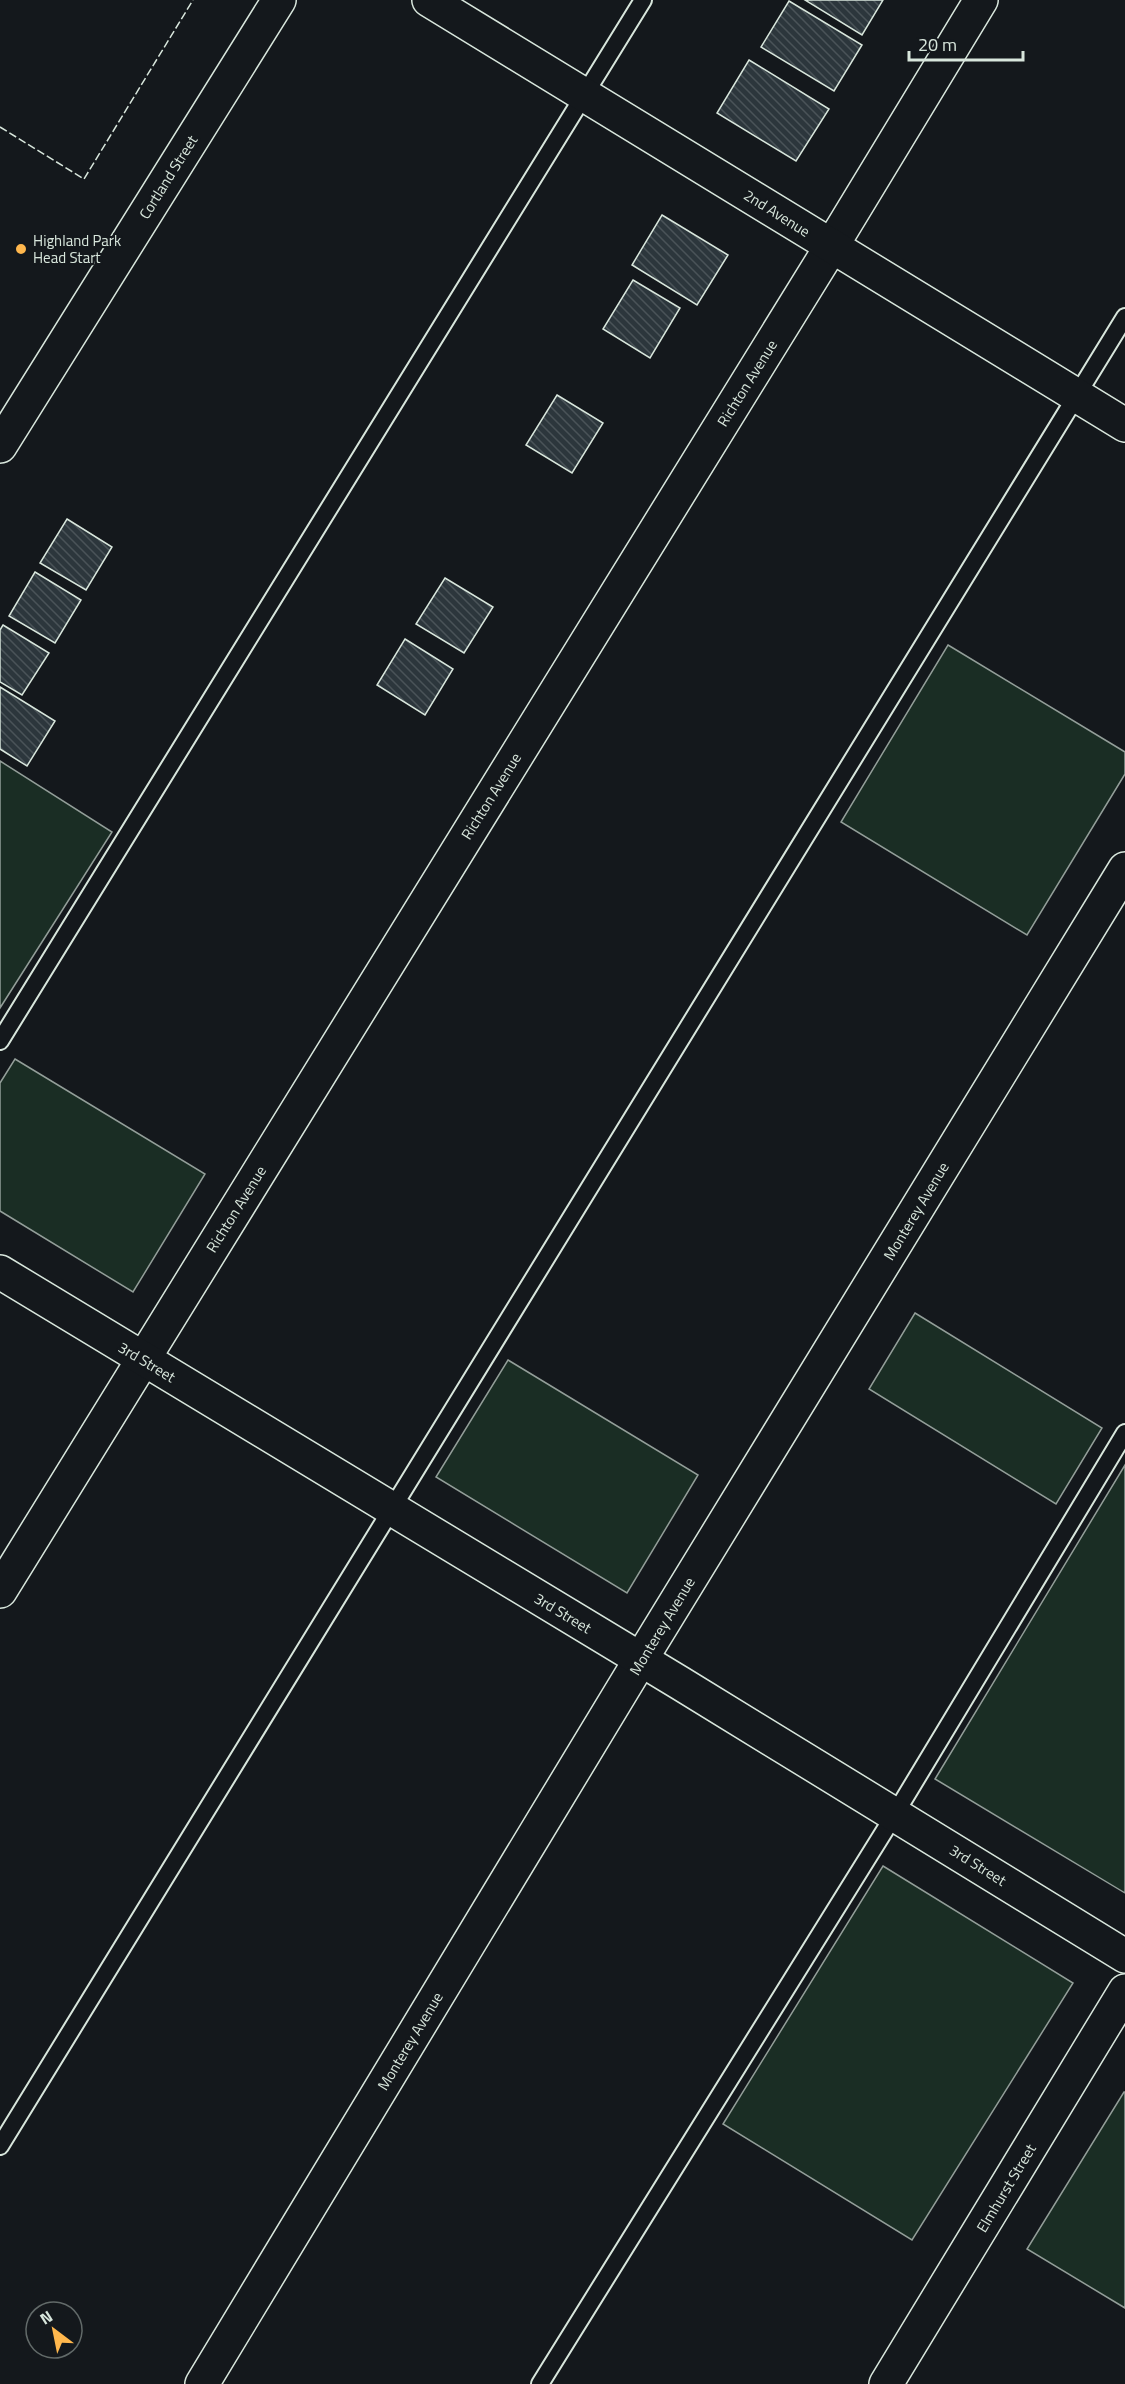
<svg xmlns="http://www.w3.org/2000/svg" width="1125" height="2384" font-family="'Titillium Web',sans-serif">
	<defs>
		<pattern id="building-back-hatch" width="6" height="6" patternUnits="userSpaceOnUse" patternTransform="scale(1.5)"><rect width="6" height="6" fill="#2c363c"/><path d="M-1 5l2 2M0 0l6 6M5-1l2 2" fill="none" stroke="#4a5358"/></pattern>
	</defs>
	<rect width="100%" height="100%" fill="#14181c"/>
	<!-- green -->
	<g fill="#1a2d24" stroke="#939e99" stroke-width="1.5">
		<polygon points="948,645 1125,752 1125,774 1027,935 841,822"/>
		<polygon points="0,761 112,832 0,1008"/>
		<polygon points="15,1059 205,1174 133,1292 0,1211 0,1083"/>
		<polygon points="915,1313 1102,1428 1056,1504 869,1389"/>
		<polygon points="508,1360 698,1475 627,1593 436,1477"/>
		<polygon points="1125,1465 1125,1893 935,1779"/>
		<polygon points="883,1866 1073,1983 912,2240 723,2124"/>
		<polygon points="1124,2092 1125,2092 1125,2308 1027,2249"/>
	</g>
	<!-- building -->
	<g fill="url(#building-back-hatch)" stroke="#d8e6dc" stroke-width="1.5">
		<polygon points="805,0 883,0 862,35"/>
		<polygon points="789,1 862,45 834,91 761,47"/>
		<polygon points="749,60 829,109 796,161 717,113"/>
		<polygon points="662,215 728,255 697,305 632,265"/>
		<polygon points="633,280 680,308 650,358 603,329"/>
		<polygon points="557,395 603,423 572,473 526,445"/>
		<polygon points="67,519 112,547 86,590 40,563"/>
		<polygon points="35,572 81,600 55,643 9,616"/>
		<polygon points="445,578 493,607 464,653 416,624"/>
		<polygon points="3,625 49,653 22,695 0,682 0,630"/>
		<polygon points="405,639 453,669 425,715 377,685"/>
		<polygon points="0,687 55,721 27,766 0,749"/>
	</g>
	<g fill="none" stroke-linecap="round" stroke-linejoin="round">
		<defs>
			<g id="lane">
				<polyline points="0,1041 643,0"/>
				<polyline points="0,2146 1125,317"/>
				<polyline points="540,2384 895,1814 1125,1433"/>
			</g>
			<g id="street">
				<polyline points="0,446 279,0"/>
				<polyline points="0,1591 831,247 981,0"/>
				<polyline points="202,2384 641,1659 1125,869"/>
				<polyline points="886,2384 1125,1991"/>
			</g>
			<g id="secondary">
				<polyline points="429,0 1125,425"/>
				<polyline points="0,1272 680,1683 1125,1956"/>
			</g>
		</defs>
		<!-- lane casing -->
		<use href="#lane" stroke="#d8e6dc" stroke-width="20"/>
		<!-- street casing -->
		<use href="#street" stroke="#d8e6dc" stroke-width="36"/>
		<!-- secondary casing -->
		<use href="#secondary" stroke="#d8e6dc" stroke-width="36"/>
		<!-- lane -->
		<use href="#lane" stroke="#14181c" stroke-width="16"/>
		<!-- street -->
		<use href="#street" stroke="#14181c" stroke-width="33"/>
		<!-- secondary -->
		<use href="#secondary" stroke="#14181c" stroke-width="33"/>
		<!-- fence -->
		<polyline stroke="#d8e6dc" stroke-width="1.5" stroke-dasharray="8 3" stroke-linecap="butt" points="0,127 84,179 193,0"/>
	</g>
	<!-- markers -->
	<circle fill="#ffb74d" stroke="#14181c" stroke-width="2" cx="21" cy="249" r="6"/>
	<g text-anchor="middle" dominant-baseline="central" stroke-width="4.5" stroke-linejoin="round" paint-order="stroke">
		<!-- street labels -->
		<g font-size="15" fill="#d8e6dc" stroke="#14181c">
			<text transform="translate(168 177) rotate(-58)">Cortland Street</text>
			<text transform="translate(777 213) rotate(32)">2nd Avenue</text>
			<text transform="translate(747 383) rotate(-58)">Richton Avenue</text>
			<text transform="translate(491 796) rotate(-58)">Richton Avenue</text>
			<text transform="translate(236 1209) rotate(-58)">Richton Avenue</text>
			<text transform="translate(916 1211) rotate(-59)">Monterey Avenue</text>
			<text transform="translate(147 1362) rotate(31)">3rd Street</text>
			<text transform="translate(563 1613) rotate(31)">3rd Street</text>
			<text transform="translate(662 1626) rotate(-59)">Monterey Avenue</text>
			<text transform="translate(978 1865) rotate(32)">3rd Street</text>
			<text transform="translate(410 2041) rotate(-59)">Monterey Avenue</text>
			<text transform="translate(1006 2188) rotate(-59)">Elmhurst Street</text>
		</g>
		<!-- poi labels -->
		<g font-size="15" fill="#d8e6dc" stroke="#14181c" text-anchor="start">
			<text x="33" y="240">Highland Park<tspan x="33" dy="17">Head Start</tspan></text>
		</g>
	</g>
	<!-- north arrow -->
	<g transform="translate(54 2330) rotate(328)"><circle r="28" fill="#14181c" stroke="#626a69" stroke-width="1.5"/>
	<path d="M0-4.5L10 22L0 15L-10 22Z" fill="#ffb74d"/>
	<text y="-9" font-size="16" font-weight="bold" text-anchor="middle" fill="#d8e6dc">N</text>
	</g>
	<!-- scale -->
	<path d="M909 51v9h114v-9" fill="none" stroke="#d8e6dc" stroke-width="3"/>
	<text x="918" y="51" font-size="18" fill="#d8e6dc" stroke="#14181c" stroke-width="4.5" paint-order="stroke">20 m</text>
</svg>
